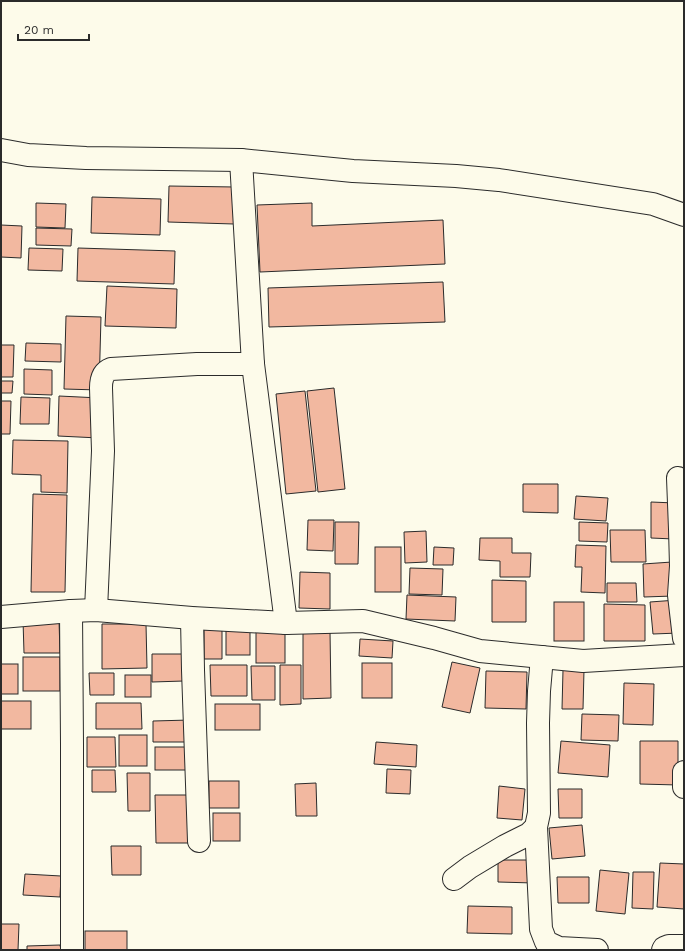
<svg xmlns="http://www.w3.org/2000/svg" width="685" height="951" font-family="'Work Sans',sans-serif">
	<rect width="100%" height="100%" fill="#fdfbea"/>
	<!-- building -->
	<g fill="#f2b8a0" stroke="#2b2b2b">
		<polygon points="169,186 235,187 234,224 168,222"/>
		<polygon points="92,197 161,199 160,235 91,233"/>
		<polygon points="36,203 66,204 65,228 36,227"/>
		<polygon points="312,203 312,226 443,220 445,264 260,272 257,205"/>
		<polygon points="1,225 22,226 21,258 1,257"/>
		<polygon points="36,228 72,229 71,246 36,245"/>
		<polygon points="29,248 63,249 62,271 28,270"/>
		<polygon points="78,248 175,251 174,284 77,281"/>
		<polygon points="443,282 445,322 269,327 268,288"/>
		<polygon points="107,286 177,289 176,328 105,326"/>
		<polygon points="66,316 101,317 99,390 64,389"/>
		<polygon points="26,343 61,344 61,362 25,361"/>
		<polygon points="1,345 14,345 13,377 1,377"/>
		<polygon points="24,369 52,370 52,395 24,394"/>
		<polygon points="1,381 13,381 12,393 1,393"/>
		<polygon points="334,388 345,489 318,492 307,391"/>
		<polygon points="305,391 316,491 286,494 276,394"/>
		<polygon points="59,396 100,398 99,438 58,436"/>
		<polygon points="21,397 50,398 49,424 20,424"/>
		<polygon points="1,401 11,401 10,434 1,434"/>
		<polygon points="13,440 68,441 67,493 41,492 41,475 12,474"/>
		<polygon points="523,484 558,484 558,513 523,512"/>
		<polygon points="33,494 67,495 65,592 31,592"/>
		<polygon points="576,496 608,498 606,521 574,519"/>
		<polygon points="651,502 675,503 674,539 651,538"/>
		<polygon points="308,520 334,520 333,551 307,550"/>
		<polygon points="335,522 359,522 358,564 335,564"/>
		<polygon points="579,522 608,523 607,542 579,541"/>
		<polygon points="610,530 645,530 646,562 611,562"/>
		<polygon points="426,531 427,562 405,563 404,532"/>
		<polygon points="480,538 512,538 512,553 531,553 530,577 500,577 500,561 479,560"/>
		<polygon points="576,545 606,546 605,593 581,592 582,567 575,567"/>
		<rect x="375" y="547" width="26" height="45"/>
		<polygon points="434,547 454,548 453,565 433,565"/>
		<polygon points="672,562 673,596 644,597 643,564"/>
		<polygon points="410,568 443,569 442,595 409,594"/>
		<polygon points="300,572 330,573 330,609 299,608"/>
		<polygon points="492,580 526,581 526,622 492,622"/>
		<polygon points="607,583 636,583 637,602 607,602"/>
		<polygon points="407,595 456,597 455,621 406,619"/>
		<polygon points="677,600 679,633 653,634 650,602"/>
		<rect x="554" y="602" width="30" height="39"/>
		<polygon points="604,604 645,605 645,641 604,641"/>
		<polygon points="23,620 59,620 60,653 24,653"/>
		<polygon points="222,623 222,659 204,659 204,624"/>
		<polygon points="102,624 146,624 147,668 102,669"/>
		<rect x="226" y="625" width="24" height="30"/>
		<rect x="256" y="627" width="29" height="36"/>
		<polygon points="303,631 330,631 331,698 303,699"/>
		<polygon points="360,639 393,641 392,658 359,656"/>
		<polygon points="152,654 184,654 184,681 152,682"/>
		<rect x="23" y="657" width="37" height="34"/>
		<polygon points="452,662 480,668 470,713 442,707"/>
		<rect x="362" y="663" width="30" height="35"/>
		<rect x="1" y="664" width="17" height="30"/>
		<polygon points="210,665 247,665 247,696 211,696"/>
		<polygon points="280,665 301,665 301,704 280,705"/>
		<polygon points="251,666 275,666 275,700 252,700"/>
		<polygon points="563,670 584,670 583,709 562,709"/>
		<polygon points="486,671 527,672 526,709 485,708"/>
		<polygon points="89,673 114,673 114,695 90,695"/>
		<rect x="125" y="675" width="26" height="22"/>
		<polygon points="624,683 654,684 653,725 623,724"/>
		<rect x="1" y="701" width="30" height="28"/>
		<polygon points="96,703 141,703 142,729 96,729"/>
		<rect x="215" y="704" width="45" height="26"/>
		<polygon points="582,714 619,715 618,741 581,740"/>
		<polygon points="190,720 190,742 153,742 153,721"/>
		<rect x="119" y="735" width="28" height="31"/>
		<polygon points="87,737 115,737 116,767 87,767"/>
		<polygon points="561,741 610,745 608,777 558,773"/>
		<polygon points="640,741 678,741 678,785 640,784"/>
		<polygon points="376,742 417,745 416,767 374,764"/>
		<rect x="155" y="747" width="36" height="23"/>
		<polygon points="387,769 411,770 410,794 386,793"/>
		<polygon points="92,770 115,770 116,792 92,792"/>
		<polygon points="127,773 150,773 150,811 128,811"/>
		<rect x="209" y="781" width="30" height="27"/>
		<polygon points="316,783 317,816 296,816 295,784"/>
		<polygon points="499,786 525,789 522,820 497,818"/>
		<polygon points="558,789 582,789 582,818 559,818"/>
		<polygon points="155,795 190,795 190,843 156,843"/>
		<rect x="213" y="813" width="27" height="28"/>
		<polygon points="582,825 585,856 552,859 549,828"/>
		<polygon points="111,846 141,846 141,875 112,875"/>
		<polygon points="498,860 534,860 534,883 498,882"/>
		<polygon points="660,863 684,864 684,909 657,907"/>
		<polygon points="600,870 629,873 625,914 596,911"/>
		<polygon points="633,872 654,872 653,909 632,908"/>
		<polygon points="25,874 61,876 60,897 23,895"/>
		<polygon points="557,877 589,877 589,903 558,903"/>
		<polygon points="468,906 512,907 512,934 467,933"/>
		<polygon points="1,924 19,924 18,950 1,950"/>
		<rect x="85" y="931" width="42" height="19"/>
		<polygon points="60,945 61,950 27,950 27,946"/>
	</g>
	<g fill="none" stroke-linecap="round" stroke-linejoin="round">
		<defs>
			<g id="minor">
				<polyline points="1,150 28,155 86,158 241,160 353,171 456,176 499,180 653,204 684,215"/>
				<polyline points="241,160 253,364 286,623"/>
				<polyline points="678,478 680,529 681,566 679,595 684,638"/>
				<path d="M96 610 103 451 101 388C101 379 103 372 111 369L197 364H253"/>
				<polyline points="71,611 72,744 72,950"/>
				<polyline points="1,617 71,611 96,610 192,618 286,623 363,621 434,638 480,651 583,661 684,655"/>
				<polyline points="192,618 193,670 199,841"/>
				<polyline points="684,772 684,787"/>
				<polyline points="536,827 541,929 546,942 559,948 597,950"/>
				<polyline points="454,879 470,867 505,846 529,834 536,827 539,813 538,723 539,691 542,657"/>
				<polyline points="663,950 664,948 669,946 684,946"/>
			</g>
		</defs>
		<!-- minor casing -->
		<use href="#minor" stroke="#2b2b2b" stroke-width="24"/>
		<!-- minor -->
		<use href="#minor" stroke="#fdfbea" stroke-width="22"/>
	</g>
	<!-- border -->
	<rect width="685" height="951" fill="none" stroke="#2b2b2b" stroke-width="4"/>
	<!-- scale -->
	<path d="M18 34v6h71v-6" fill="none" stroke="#2b2b2b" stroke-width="2"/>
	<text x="24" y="34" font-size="12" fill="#2b2b2b" stroke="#fdfbea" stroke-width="3" paint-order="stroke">20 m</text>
</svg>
